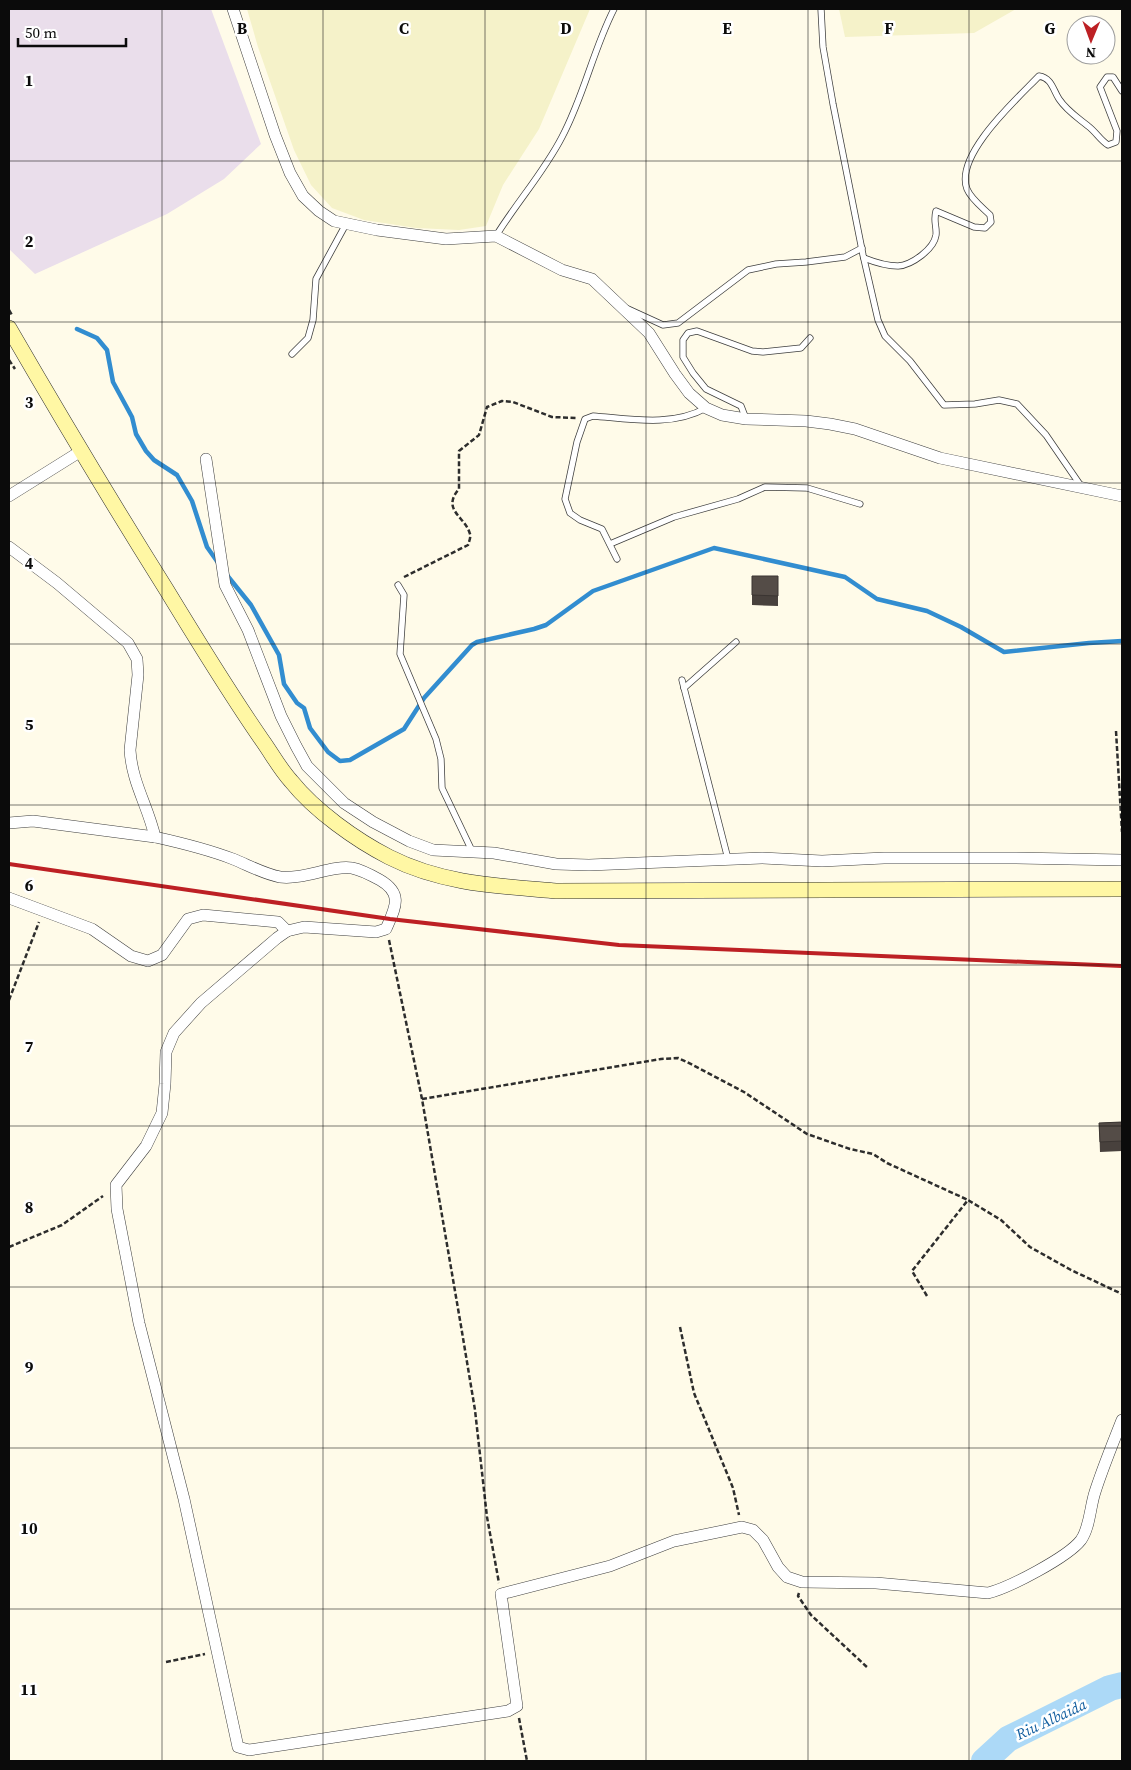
<svg xmlns="http://www.w3.org/2000/svg" width="1131" height="1770" font-family="'Source Serif 4',serif">
	<rect width="100%" height="100%" fill="#fffbe9"/>
	<!-- industrial -->
	<polygon fill="#eadeeb" points="9,9 211,9 261,144 224,179 167,214 35,274 9,249"/>
	<!-- farmland -->
	<g fill="#f5f2c9">
		<polygon points="247,9 590,9 539,129 503,185 486,226 459,230 416,228 364,220 332,208 311,185 294,150 258,47"/>
		<polygon points="839,9 1016,9 974,33 845,37"/>
	</g>
	<g fill="none" stroke-linecap="round" stroke-linejoin="round">
		<!-- stream -->
		<g stroke="#328dd0" stroke-width="4.5">
			<polyline points="77,329 97,338 107,350 113,382 132,417 136,434 146,451 154,460 177,475 192,501 207,547 219,564"/>
			<polyline points="226,574 251,605 279,655 284,684 297,703 304,708 310,728 328,752 340,761 350,760 404,729 424,698 472,645 477,642 534,629 546,625 593,591 714,548 845,577 877,599 927,611 961,627 1004,652 1089,643 1122,641"/>
		</g>
		<!-- river -->
		<polyline stroke="#acd9f7" stroke-width="26" points="984,1761 1008,1739 1110,1688 1122,1685"/>
		<defs>
			<g id="lane">
				<polyline points="821,9 823,47 833,104 863,255 878,320 885,336 910,361 944,405 975,404 999,400 1017,404 1046,435 1081,486"/>
				<path d="M496 236C517 202 544 172 562 137 584 96 593 50 614 9"/>
				<path d="M864 258C874 262 887 266 898 266 912 265 934 249 936 235 937 226 933 222 936 211L974 227 985 228 991 222 990 215C983 208 971 199 967 189 954 155 1017 99 1039 76 1052 78 1053 90 1059 99 1067 111 1077 117 1088 126 1096 132 1100 140 1108 145L1116 142 1117 131 1100 87 1107 77H1113L1122 91"/>
				<polyline points="628,309 663,325 678,323 748,270 776,264 806,262 845,257 862,248"/>
				<polyline points="292,354 308,338 313,320 316,279 346,224"/>
				<polyline points="746,419 741,406 706,389 693,373 683,357 683,340 688,333 697,331 752,351 763,352 801,348 810,338"/>
				<polyline points="610,544 674,517 738,499 765,487 807,488 860,504"/>
				<path d="M617 559 602 529 580 520 570 513 565 499 577 442 585 419 593 416C631 419 672 427 706 408"/>
				<polyline points="398,585 404,595 400,654 436,739 441,759 442,788 473,853"/>
				<polyline points="682,680 728,859"/>
				<polyline points="684,688 736,642"/>
			</g>
			<g id="street">
				<polyline points="233,9 275,135 290,173 303,196 319,211 334,221 377,230 446,239 496,236 562,270 592,279 649,333 675,374 689,393 706,408 722,415 746,419 806,421 830,424 855,429 940,458 1122,496"/>
				<polyline points="206,459 225,585 248,630 281,716 296,746 307,766 344,803 373,822 409,841 433,850 494,853 556,864 589,865 762,858 822,861 884,858 1015,858 1122,860"/>
				<polyline points="9,496 81,451"/>
				<path d="M9 547 57 583 128 643 137 659 138 675 130 750C132 783 148 806 155 837 182 843 207 849 233 859 248 865 264 874 280 877 304 880 331 865 352 868 362 870 371 875 380 880 404 894 395 908 386 929L376 932 304 927 287 931 277 938 201 1003 174 1033 166 1052 165 1084 162 1113 146 1146 116 1185 117 1209 139 1323 184 1499 238 1747 249 1750 508 1711 517 1706 501 1594 610 1566 674 1541 742 1527 753 1530 763 1540 778 1567 787 1577 802 1582 876 1583 988 1593C1009 1588 1068 1557 1081 1540 1090 1527 1090 1507 1095 1492 1103 1467 1113 1443 1122 1420"/>
				<polyline points="9,823 33,821 155,837"/>
				<polyline points="9,898 92,929 131,956 148,961 162,955 188,919 203,915 278,922 287,931"/>
			</g>
			<path id="secondary" d="M9 328C60 416 112 503 166 589 197 640 228 691 262 740 272 754 280 769 291 781 315 811 356 840 389 857 442 884 498 886 556 891L1122 889"/>
		</defs>
		<!-- lane casing -->
		<use href="#lane" stroke="#3e3e3e" stroke-width="7"/>
		<!-- street casing -->
		<use href="#street" stroke="#3e3e3e" stroke-width="12"/>
		<!-- secondary casing -->
		<use href="#secondary" stroke="#2d2d2d" stroke-width="16"/>
		<!-- path -->
		<g stroke="#2d2d2d" stroke-width="2.5" stroke-dasharray="5 2.5" stroke-linecap="butt">
			<polyline points="9,310 12,315"/>
			<polyline points="9,360 15,369"/>
			<path d="M404 577 468 545C469 542 471 537 470 534 465 516 441 510 459 489V451L479 435 487 407 502 401 513 402 552 417 576 418"/>
			<polyline points="1116,731 1122,832"/>
			<polyline points="389,940 422,1099 461,1326 475,1410 487,1517 499,1583"/>
			<polyline points="9,1000 39,922"/>
			<polyline points="422,1099 661,1059 678,1058 687,1062 744,1092 807,1134 850,1149 873,1154 887,1163 968,1200"/>
			<polyline points="9,1247 62,1225 103,1196"/>
			<polyline points="927,1296 912,1271 968,1200 1001,1220 1030,1247 1071,1270 1122,1294"/>
			<polyline points="680,1327 694,1393 733,1488 739,1515"/>
			<polyline points="799,1593 798,1596 811,1615 868,1668"/>
			<polyline points="166,1662 205,1654"/>
			<polyline points="519,1718 527,1761"/>
		</g>
		<!-- lane -->
		<use href="#lane" stroke="#fff" stroke-width="5.5"/>
		<!-- street -->
		<use href="#street" stroke="#fff" stroke-width="11"/>
		<!-- secondary -->
		<use href="#secondary" stroke="#fff7a4" stroke-width="15"/>
		<!-- rail -->
		<polyline stroke="#bd2024" stroke-width="4" points="9,864 390,919 619,945 1122,966"/>
	</g>
	<!-- wall -->
	<g fill="#48413d">
		<polygon points="752,576 778,576 778,606 752,605"/>
		<polygon points="1122,1122 1122,1151 1100,1152 1099,1123"/>
	</g>
	<!-- building -->
	<g fill="#544c47" stroke="#3b3532">
		<polygon points="752,576 778,576 778,596 752,595"/>
		<polygon points="1122,1122 1122,1141 1100,1142 1099,1123"/>
	</g>
	<!-- grid -->
	<path fill="none" stroke="#0b0b0b" stroke-width="1" stroke-opacity="0.55" d="M162 9V1761M323 9V1761M485 9V1761M646 9V1761M808 9V1761M969 9V1761M9 161H1122M9 322H1122M9 483H1122M9 644H1122M9 805H1122M9 965H1122M9 1126H1122M9 1287H1122M9 1448H1122M9 1609H1122"/>
	<g text-anchor="middle" dominant-baseline="central" stroke-width="5" stroke-linejoin="round" paint-order="stroke">
		<!-- water labels -->
		<g font-size="15" font-style="italic" fill="#125e9f" stroke="#fff">
			<text transform="translate(1051 1719) rotate(-25)">Riu Albaida</text>
		</g>
	</g>
	<g font-size="16" text-anchor="middle" font-weight="bold" fill="#0b0b0b" stroke="#fff" stroke-width="5" stroke-linejoin="round" paint-order="stroke">
		<text x="242" y="34">B</text>
		<text x="404" y="34">C</text>
		<text x="566" y="34">D</text>
		<text x="727" y="34">E</text>
		<text x="889" y="34">F</text>
		<text x="1050" y="34">G</text>
		<text x="29" y="86">1</text>
		<text x="29" y="247">2</text>
		<text x="29" y="408">3</text>
		<text x="29" y="569">4</text>
		<text x="29" y="730">5</text>
		<text x="29" y="891">6</text>
		<text x="29" y="1052">7</text>
		<text x="29" y="1213">8</text>
		<text x="29" y="1373">9</text>
		<text x="29" y="1534">10</text>
		<text x="29" y="1695">11</text>
	</g>
	<!-- border -->
	<rect width="1131" height="1770" fill="none" stroke="#0b0b0b" stroke-width="20"/>
	<!-- north arrow -->
	<g transform="translate(1091 40) rotate(181)"><circle r="24" fill="#ffffff" stroke="#9d9d9d"/>
	<path d="M0-4L9 19L0 12L-9 19Z" fill="#bd2024"/>
	<text y="-8" font-size="14" font-weight="bold" text-anchor="middle" fill="#0b0b0b">N</text>
	</g>
	<!-- scale -->
	<path d="M18 38v8h108v-8" fill="none" stroke="#0b0b0b" stroke-width="2.5"/>
	<text x="25" y="38" font-size="15" fill="#0b0b0b" stroke="#ffffff" stroke-width="4" paint-order="stroke">50 m</text>
</svg>
